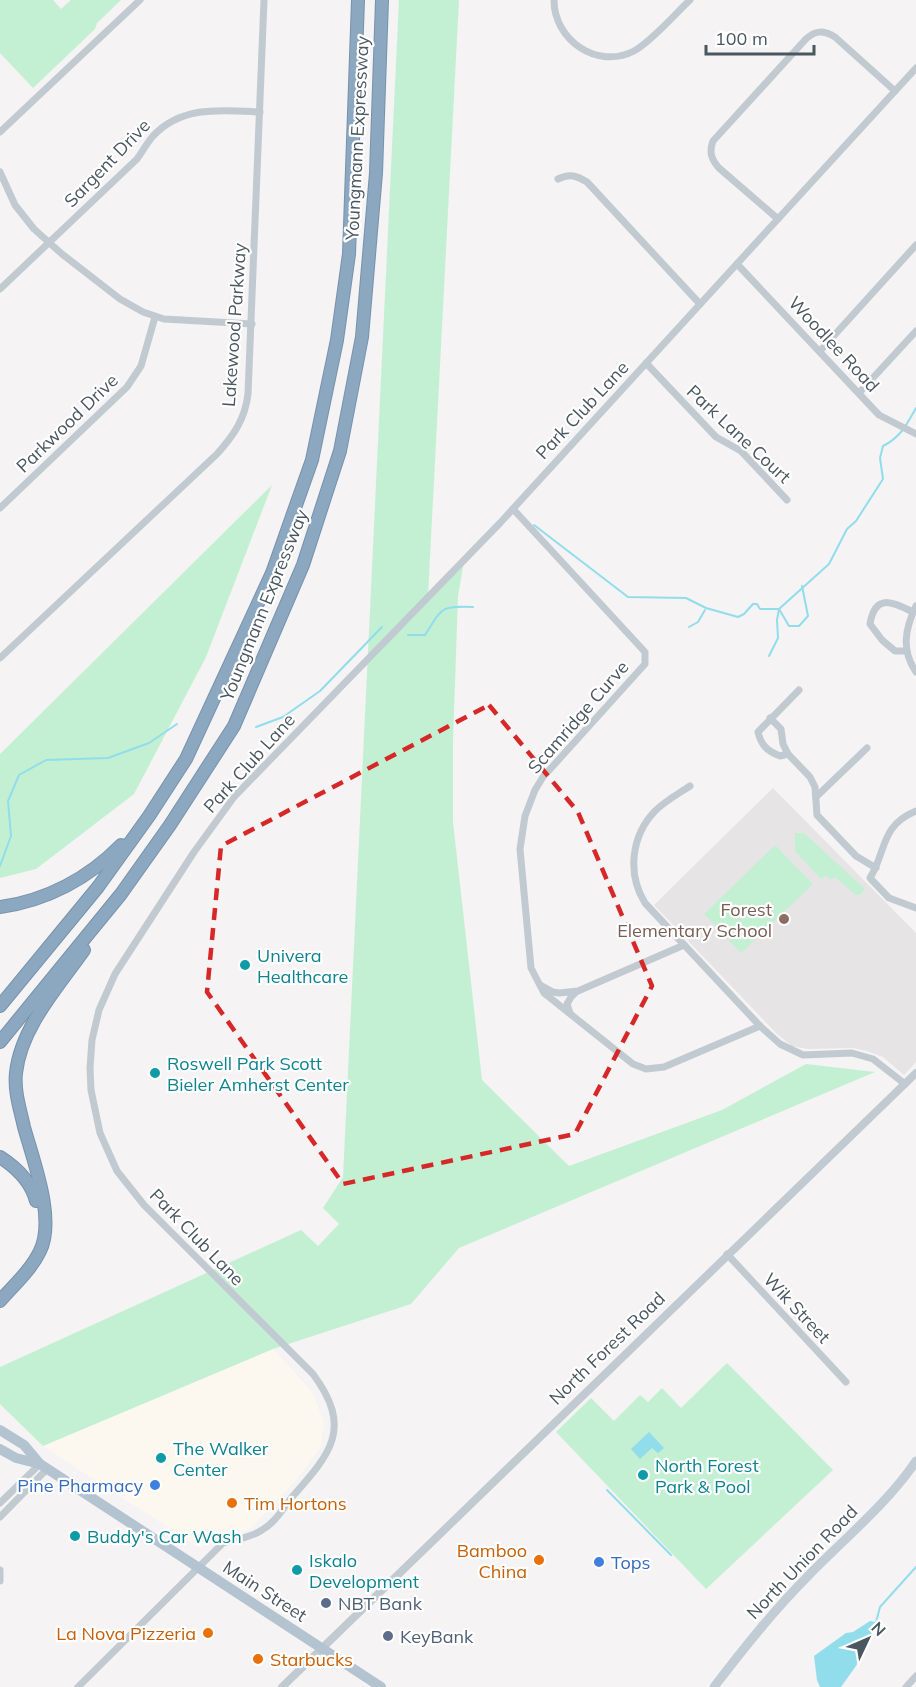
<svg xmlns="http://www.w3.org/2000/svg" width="916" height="1687" font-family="Mulish,sans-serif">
	<rect width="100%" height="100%" fill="#f5f3f3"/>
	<!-- commercial -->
	<polygon fill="#fdf8ef" points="273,1349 313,1393 324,1423 320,1448 296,1480 249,1530 217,1538 200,1548 43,1446"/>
	<!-- education -->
	<polygon fill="#e6e4e5" points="773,788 916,933 916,1062 904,1075 883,1057 867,1051 853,1048 808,1049 792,1046 777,1034 654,905"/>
	<!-- green -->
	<g fill="#c3f0d3">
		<polygon points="0,0 53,0 61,9 71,0 121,0 97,23 95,29 33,88 0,53"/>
		<polygon points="399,0 459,0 428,596 464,561 458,596 453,741 453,822 482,1080 569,1166 722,1110 806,1064 875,1072 459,1248 411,1304 273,1349 43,1446 0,1404 0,1367 301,1230 318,1246 339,1224 323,1208 343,1177"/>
		<polygon points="272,485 206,657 134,794 36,869 0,878 0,754"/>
		<polygon points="795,833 804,833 865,889 861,894 856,895 835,877 830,880 826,875 821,879 795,851"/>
		<polygon points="775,845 813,884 741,953 704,914"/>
		<polygon points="727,1363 833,1470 706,1589 556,1432 591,1398 614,1421 640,1395 648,1402 662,1388 681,1408"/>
	</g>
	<!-- water -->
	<g fill="#91ddec">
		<polygon points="649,1432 664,1448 658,1453 652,1448 640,1459 631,1449"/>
		<polygon points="870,1621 876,1622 878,1627 857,1656 858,1663 841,1687 820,1687 817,1680 814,1656 846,1633 853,1632"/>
	</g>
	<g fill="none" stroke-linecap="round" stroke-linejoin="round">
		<!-- stream -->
		<g stroke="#91ddec" stroke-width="2">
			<path d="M534 525 628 597 686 598 706 608 738 617 744 614 753 604H757L760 609H779L829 564 847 529 856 521 883 479 880 458 883 446C901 437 907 424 916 408"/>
			<polyline points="779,609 789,626 799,626 808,616 802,586"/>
			<polyline points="689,627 698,622 705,610"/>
			<path d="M408 635H425C443 607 440 606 473 607"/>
			<polyline points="769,656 778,638 777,620 779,609"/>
			<polyline points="256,727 283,717 320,691 382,627"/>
			<polyline points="0,866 11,836 8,801 19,775 46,760 108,758 149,743 177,724"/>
			<polyline points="607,1490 671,1555"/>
			<polyline points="876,1622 880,1607 916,1567"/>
		</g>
		<defs>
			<g id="motorway">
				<path d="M0 907C46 901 89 878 121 845"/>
				<polyline points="0,1006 98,887 149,816 186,759 272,573 312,460 337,340 349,254 358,0"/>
				<polyline points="0,1042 121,894 170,825 234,726 303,565 340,451 362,337 376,173 382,0"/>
				<path d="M0 1157C17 1168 31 1181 36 1201"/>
				<path d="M0 1301C14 1285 31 1270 40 1251 56 1219 33 1160 24 1127 20 1109 14 1091 16 1073 21 1027 58 987 84 950"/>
			</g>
		</defs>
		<!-- motorway casing -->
		<use href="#motorway" stroke="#7792ac" stroke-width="14"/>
		<!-- minor -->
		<g stroke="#c1cad1" stroke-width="7">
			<path d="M554 0C554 40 597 70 634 51 652 41 675 14 690 0"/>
			<polyline points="0,132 140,0"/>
			<polyline points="0,172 15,205 34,229 62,254 120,299 143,312 164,319 252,324"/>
			<path d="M558 179C570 173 577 176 587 182L700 304"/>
			<path d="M778 219 719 168C711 159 709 152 713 141L805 40C815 30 823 30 835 37L895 91"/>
			<polyline points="737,264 879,415 916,434"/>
			<path d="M0 289 137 159C142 152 147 143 153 136 182 105 222 110 260 112"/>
			<polyline points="820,351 916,245"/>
			<polyline points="646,363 716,437 741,451 787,500"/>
			<polyline points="859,393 916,331"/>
			<polyline points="0,508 127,387 141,366 155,317"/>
			<polyline points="513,509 645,652 645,664 543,777 535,790 525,816 520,849 531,968 544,993 633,1064 646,1069 664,1067 760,1026"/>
			<path d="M916 606C905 629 901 650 916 672"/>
			<path d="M906 651H895L882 640 870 624C875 593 892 602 913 612"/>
			<path d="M0 658 217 454C234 435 245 419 248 394L264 0"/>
			<polyline points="770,718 781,729 783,744 788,754 810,777 815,787 817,815 856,856 876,868"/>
			<path d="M788 754 780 756C767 751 761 745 758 732L799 690"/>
			<path d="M690 786C678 794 665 801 655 811 631 836 627 874 645 903L760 1026 780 1044 803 1055 852 1053 873 1059 905 1084"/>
			<polyline points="816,797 867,748"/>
			<path d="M916 811C880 826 887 850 870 878L889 898 916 908"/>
			<polyline points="542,986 553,992 559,993 578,991 684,945"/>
			<polyline points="570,1013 567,1004 571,997 576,992"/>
			<polyline points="727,1254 846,1382"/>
			<polyline points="0,1503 40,1464"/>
			<polyline points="0,1517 47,1469"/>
			<polyline points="0,1570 0,1581"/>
			<path d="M78 1687 223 1543C237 1539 250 1538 262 1530 275 1523 284 1507 293 1496 331 1453 353 1428 313 1374L144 1205 117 1171 100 1133 91 1090 90 1068 92 1040 99 1010 115 974 194 852 234 797 500 523 916 68"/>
			<polyline points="906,1687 916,1676"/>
		</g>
		<!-- tertiary -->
		<polyline stroke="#c1cad1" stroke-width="8" points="282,1687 916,1073"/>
		<!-- secondary -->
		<path stroke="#c1ccd5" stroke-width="9" d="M714 1687C744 1648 774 1610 809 1575 845 1538 887 1504 916 1461"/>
		<!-- primary -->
		<g stroke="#b3c3d0" stroke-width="10">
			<polyline points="0,1430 24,1445 40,1464 381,1687"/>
			<polyline points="0,1449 16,1458 40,1464"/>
		</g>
		<!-- motorway -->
		<use href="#motorway" stroke="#8ca7c0" stroke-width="12"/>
	</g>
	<!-- marked area -->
	<path fill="none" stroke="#d62828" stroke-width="4.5" stroke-dasharray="12 8" stroke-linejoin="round" d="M489 705 578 812 652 986 575 1134 343 1184 207 992 221 846Z"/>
	<!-- markers -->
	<circle fill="#8d6e63" stroke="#fff" stroke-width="2" cx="784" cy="919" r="6"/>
	<g fill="#0f9aa8" stroke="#fff" stroke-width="2">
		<circle cx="245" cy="965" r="6"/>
		<circle cx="155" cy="1073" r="6"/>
		<circle cx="161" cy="1458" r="6"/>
		<circle cx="643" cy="1475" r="6"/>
		<circle cx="75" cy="1536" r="6"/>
		<circle cx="297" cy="1570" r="6"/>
	</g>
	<g fill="#3f7fe0" stroke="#fff" stroke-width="2">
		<circle cx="155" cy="1485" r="6"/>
		<circle cx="599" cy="1562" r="6"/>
	</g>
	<g fill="#e8710a" stroke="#fff" stroke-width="2">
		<circle cx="232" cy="1503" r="6"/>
		<circle cx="539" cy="1560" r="6"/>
		<circle cx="208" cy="1633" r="6"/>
		<circle cx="258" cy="1659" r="6"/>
	</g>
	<g fill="#5c6f8a" stroke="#fff" stroke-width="2">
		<circle cx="326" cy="1603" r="6"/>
		<circle cx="388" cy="1636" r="6"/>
	</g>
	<g text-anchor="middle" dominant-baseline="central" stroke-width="4.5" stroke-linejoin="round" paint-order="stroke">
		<!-- street labels -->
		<g font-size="18" fill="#4a5760" stroke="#fff">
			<text transform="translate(357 138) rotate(-87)">Youngmann Expressway</text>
			<text transform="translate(107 163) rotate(-46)">Sargent Drive</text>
			<text transform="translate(234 325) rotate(-86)">Lakewood Parkway</text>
			<text transform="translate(834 344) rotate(47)">Woodlee Road</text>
			<text transform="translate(582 410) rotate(-47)">Park Club Lane</text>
			<text transform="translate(67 423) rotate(-44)">Parkwood Drive</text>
			<text transform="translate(739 434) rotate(43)">Park Lane Court</text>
			<text transform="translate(264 605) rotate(-68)">Youngmann Expressway</text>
			<text transform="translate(578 717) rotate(-49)">Scamridge Curve</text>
			<text transform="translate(249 763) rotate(-48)">Park Club Lane</text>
			<text transform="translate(197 1237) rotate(46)">Park Club Lane</text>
			<text transform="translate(797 1308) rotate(47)">Wik Street</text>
			<text transform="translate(607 1348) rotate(-44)">North Forest Road</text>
			<text transform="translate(802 1562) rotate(-46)">North Union Road</text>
			<text transform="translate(265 1591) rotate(33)">Main Street</text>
		</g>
		<!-- education labels -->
		<g font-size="18" fill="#785e54" stroke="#fff" text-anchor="end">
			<text x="772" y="909">Forest<tspan x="772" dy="21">Elementary School</tspan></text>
		</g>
		<!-- culture labels -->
		<g font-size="18" fill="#0d838f" stroke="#fff" text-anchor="start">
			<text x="257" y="955">Univera<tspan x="257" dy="21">Healthcare</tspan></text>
			<text x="167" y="1063">Roswell Park Scott<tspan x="167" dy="21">Bieler Amherst Center</tspan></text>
			<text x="173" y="1448">The Walker<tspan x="173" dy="21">Center</tspan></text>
			<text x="655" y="1465">North Forest<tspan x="655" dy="21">Park &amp; Pool</tspan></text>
			<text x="87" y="1536">Buddy's Car Wash</text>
			<text x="309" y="1560">Iskalo<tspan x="309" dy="21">Development</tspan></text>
		</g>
		<!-- shop labels -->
		<g font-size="18" fill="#366cbe" stroke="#fff" text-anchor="end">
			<text x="143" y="1485">Pine Pharmacy</text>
			<text x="611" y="1562" text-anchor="start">Tops</text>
		</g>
		<!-- food labels -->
		<g font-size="18" fill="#c56008" stroke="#fff" text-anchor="start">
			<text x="244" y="1503">Tim Hortons</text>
			<text x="527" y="1550" text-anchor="end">Bamboo<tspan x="527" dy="21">China</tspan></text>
			<text x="196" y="1633" text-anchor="end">La Nova Pizzeria</text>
			<text x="270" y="1659">Starbucks</text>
		</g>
		<!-- service labels -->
		<g font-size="18" fill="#4e5e75" stroke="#fff" text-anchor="start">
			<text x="338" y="1603">NBT Bank</text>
			<text x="400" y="1636">KeyBank</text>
		</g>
	</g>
	<!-- north arrow -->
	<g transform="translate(868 1639) rotate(46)" stroke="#ffffff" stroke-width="4.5" paint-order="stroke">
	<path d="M0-4.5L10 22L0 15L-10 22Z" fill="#4a5760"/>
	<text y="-9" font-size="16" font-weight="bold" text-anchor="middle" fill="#4a5760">N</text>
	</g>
	<!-- scale -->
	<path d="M706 45v9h108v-9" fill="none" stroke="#4a5760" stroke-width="3"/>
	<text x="715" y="45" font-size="18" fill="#4a5760" stroke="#ffffff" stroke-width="4.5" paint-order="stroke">100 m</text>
</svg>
